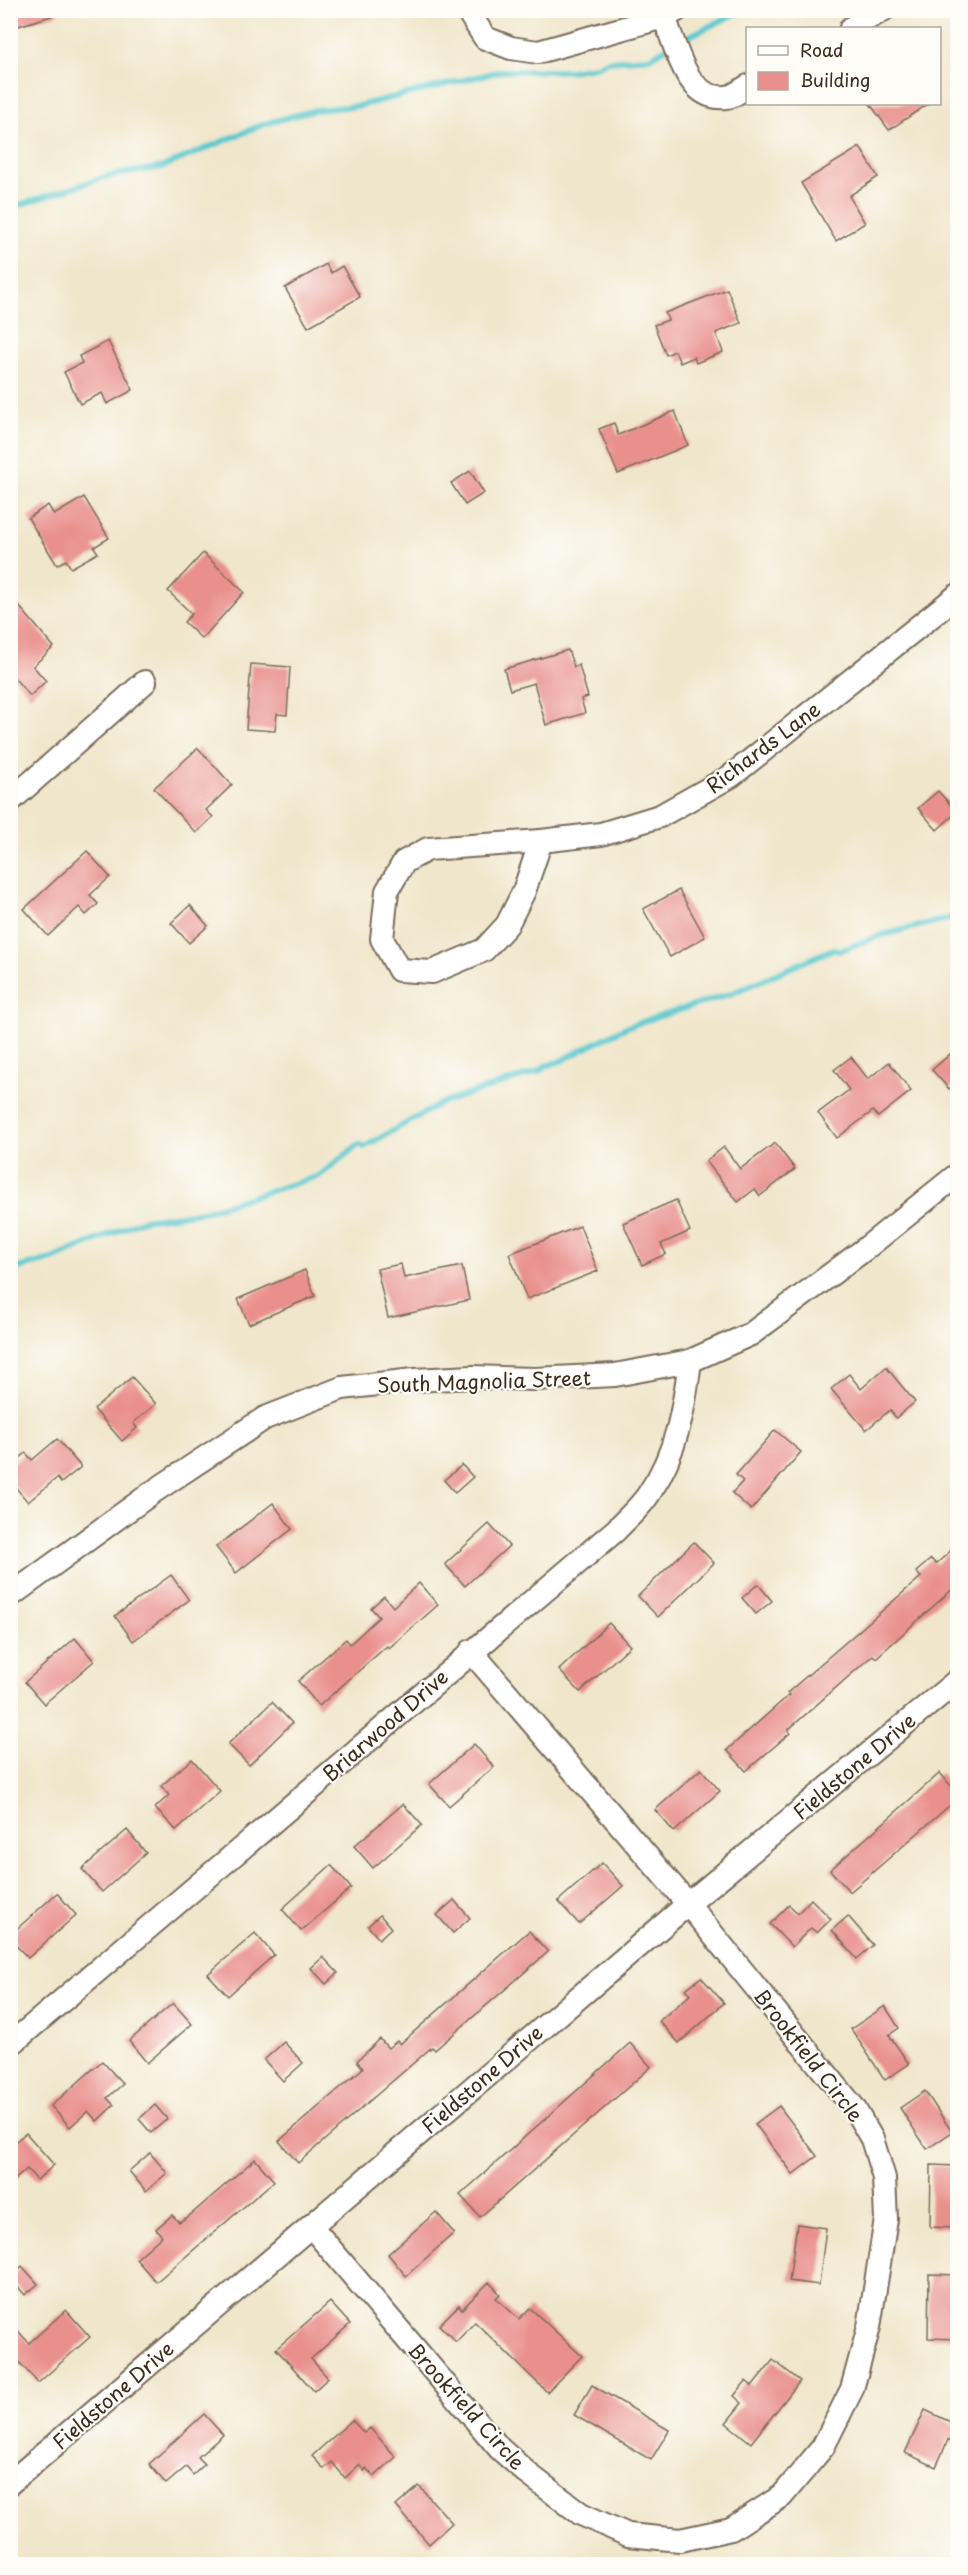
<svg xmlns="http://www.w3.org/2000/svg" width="968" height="2575" font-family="'Playpen Sans',sans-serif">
	<rect width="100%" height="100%" fill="#fdfcf7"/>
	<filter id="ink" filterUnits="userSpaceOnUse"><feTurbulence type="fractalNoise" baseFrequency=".0167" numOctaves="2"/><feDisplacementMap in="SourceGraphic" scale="12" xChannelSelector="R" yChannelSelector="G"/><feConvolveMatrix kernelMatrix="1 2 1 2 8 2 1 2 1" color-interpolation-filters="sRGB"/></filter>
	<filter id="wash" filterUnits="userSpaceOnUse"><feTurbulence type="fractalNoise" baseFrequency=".008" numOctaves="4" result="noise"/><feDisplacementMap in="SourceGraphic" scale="24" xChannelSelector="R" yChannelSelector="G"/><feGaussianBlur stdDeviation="1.35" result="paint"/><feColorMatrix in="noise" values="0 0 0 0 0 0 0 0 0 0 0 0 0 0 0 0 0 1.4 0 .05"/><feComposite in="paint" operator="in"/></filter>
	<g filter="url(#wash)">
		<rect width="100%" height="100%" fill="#f0e6cb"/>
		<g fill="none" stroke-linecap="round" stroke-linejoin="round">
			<!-- stream -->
			<g stroke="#5bc8ce" stroke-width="6">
				<polyline points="679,41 743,10"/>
				<polyline points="10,208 108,176 162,167 264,124 315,110 358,106 501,71 570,71 595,67 609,61 649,58 670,46"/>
				<polyline points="10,1270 52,1259 143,1220 202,1212 319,1176 359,1144 364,1147 442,1103 540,1071 545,1066 561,1061 626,1027 730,994 833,949 839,951 879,936 958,916"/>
			</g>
		</g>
		<g id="blocks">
			<!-- building -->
			<g fill="#e9908d">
				<polygon points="10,10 57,10 58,14 15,27"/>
				<polygon points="870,104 928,104 889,130"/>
				<polygon points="860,147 878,177 849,196 865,223 836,241 801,183"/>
				<polygon points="326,264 331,273 342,266 360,297 308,327 285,288"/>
				<polygon points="727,289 741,323 716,333 723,352 696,363 694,357 680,363 675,351 666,355 654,325 668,320 665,313"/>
				<polygon points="108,341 133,390 107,404 102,393 80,404 64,372 82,363 79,356"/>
				<polygon points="675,411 688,445 618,474 599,429 614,423 618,435"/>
				<polygon points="470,471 484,493 465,505 451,483"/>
				<polygon points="84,497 109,538 94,547 98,553 71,568 66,560 57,565 28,518 48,505 54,515"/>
				<polygon points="203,553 244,592 202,639 184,622 192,614 168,591"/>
				<polygon points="19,606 54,647 33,666 46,681 30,696 10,673 10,613"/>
				<polygon points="568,650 574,667 579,665 588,697 581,699 585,713 546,725 534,683 510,690 504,669"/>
				<polygon points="251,664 290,667 287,715 277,714 275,731 246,729"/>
				<polygon points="198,748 232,785 206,810 213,817 196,833 154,788"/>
				<polygon points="938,791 957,812 937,830 918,808"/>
				<polygon points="87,851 110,877 90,895 98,904 86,915 79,907 48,936 24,909"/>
				<polygon points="679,890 705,937 670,957 643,909"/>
				<polygon points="190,905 208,926 189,943 171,923"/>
				<polygon points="957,1048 957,1082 949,1089 932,1070"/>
				<polygon points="851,1057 868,1079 889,1062 911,1091 878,1117 873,1111 837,1138 818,1113 849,1090 834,1070"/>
				<polygon points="775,1143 795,1169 760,1196 755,1189 738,1202 706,1161 724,1147 740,1169"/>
				<polygon points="676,1200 690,1231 661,1244 666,1254 642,1265 623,1223"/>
				<polygon points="580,1226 598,1271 527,1299 509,1254"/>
				<polygon points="401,1264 404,1278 462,1266 469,1300 388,1318 377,1269"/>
				<polygon points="305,1270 315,1296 249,1324 238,1299"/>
				<polygon points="886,1367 915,1402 896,1418 890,1410 866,1430 831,1389 849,1374 861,1389"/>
				<polygon points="132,1377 156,1404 133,1423 137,1428 122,1441 94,1409"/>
				<polygon points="775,1430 801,1452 751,1510 732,1493 743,1481 736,1475"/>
				<polygon points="57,1439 81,1467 61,1483 57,1478 28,1502 10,1481 10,1466 26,1453 32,1460"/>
				<polygon points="462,1465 473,1477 455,1493 444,1480"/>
				<polygon points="273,1503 292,1529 236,1573 216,1547"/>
				<polygon points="489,1524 509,1546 465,1586 445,1564"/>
				<polygon points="694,1542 714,1563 658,1617 638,1596"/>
				<polygon points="957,1545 957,1585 876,1658 873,1655 788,1730 790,1733 746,1771 727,1750 789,1695 787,1693 921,1577 916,1572 931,1559 936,1564"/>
				<polygon points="171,1575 189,1600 133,1641 115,1616"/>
				<polygon points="419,1583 438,1605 389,1648 387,1646 319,1706 298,1681 346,1639 350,1644 379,1617 371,1608 384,1596 393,1607"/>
				<polygon points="758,1584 772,1601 756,1614 742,1598"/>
				<polygon points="609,1623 630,1646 580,1692 559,1670"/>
				<polygon points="75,1638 94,1661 44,1704 25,1682"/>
				<polygon points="272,1702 292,1723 249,1765 228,1744"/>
				<polygon points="474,1744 494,1767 449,1806 429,1784"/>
				<polygon points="192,1759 220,1791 176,1830 155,1808 169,1795 161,1786"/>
				<polygon points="701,1769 720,1791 674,1832 655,1810"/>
				<polygon points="940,1773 957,1793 957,1799 850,1892 830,1870"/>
				<polygon points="403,1804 422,1825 373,1868 354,1846"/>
				<polygon points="127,1830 146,1853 102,1892 82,1869"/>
				<polygon points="602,1863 623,1886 579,1924 558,1901"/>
				<polygon points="331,1865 351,1888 301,1931 282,1909"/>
				<polygon points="57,1893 76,1915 28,1958 10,1939 10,1935"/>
				<polygon points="811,1899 831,1919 817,1933 811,1928 792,1947 770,1924 789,1905 798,1913"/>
				<polygon points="454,1900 470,1918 453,1933 437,1915"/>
				<polygon points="380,1915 391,1928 379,1939 368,1926"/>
				<polygon points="848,1916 873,1945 857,1959 832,1930"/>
				<polygon points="529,1931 548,1952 435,2050 432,2047 298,2163 279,2141 363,2068 357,2061 380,2039 388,2048 397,2041 400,2044"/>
				<polygon points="255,1933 274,1955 228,1996 208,1974"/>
				<polygon points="323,1957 338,1973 326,1984 311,1968"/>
				<polygon points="701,1977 724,2003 679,2043 659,2021 691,1994 686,1989"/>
				<polygon points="173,2003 192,2024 147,2063 129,2041"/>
				<polygon points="885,2006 899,2028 889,2035 909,2064 885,2080 851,2029"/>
				<polygon points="284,2042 303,2063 283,2081 264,2060"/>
				<polygon points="630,2043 651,2067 480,2217 460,2195"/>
				<polygon points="102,2061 123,2084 107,2098 114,2105 97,2121 88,2111 70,2127 51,2106"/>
				<polygon points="925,2091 952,2132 927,2149 900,2108"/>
				<polygon points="155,2105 167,2119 151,2133 139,2119"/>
				<polygon points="779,2106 817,2156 793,2174 755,2124"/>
				<polygon points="26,2133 54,2165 37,2180 27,2169 10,2184 10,2146"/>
				<polygon points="150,2153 167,2173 146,2191 129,2171"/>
				<polygon points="255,2159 274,2181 156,2282 136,2259 162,2236 156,2229 172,2215 179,2222 188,2217"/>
				<polygon points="931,2165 957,2166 957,2228 930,2227"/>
				<polygon points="436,2212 454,2233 406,2276 388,2254"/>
				<polygon points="797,2224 826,2228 819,2285 789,2281"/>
				<polygon points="22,2266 38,2284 25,2295 10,2278"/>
				<polygon points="929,2274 957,2275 957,2339 928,2338"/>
				<polygon points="489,2282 500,2294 496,2298 519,2319 530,2308 582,2356 547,2392 475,2322 456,2342 439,2325 459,2305 462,2309"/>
				<polygon points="330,2302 350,2324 311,2359 328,2378 314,2391 276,2349"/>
				<polygon points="66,2310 90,2337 38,2383 10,2352 10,2322 29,2343"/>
				<polygon points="773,2360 800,2381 751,2443 726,2423 742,2403 734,2396 746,2381 752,2386"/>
				<polygon points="592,2385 669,2430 651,2460 574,2415"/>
				<polygon points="925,2410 957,2425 957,2445 948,2440 936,2467 905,2453"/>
				<polygon points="204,2414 223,2435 198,2457 205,2464 193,2475 186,2467 166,2484 149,2464"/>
				<polygon points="352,2420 364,2433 370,2428 396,2457 374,2477 366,2468 364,2471 359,2465 345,2478 332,2462 324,2469 312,2456"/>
				<polygon points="419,2486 452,2523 429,2544 396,2506"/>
			</g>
		</g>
	</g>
	<g filter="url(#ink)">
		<use href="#blocks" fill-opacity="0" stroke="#7a6c5b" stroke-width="1.5"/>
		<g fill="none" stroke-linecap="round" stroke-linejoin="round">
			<defs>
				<g id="minor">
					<polyline points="467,10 485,38 511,48 538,52 664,17 677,10"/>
					<path d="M664 17C676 45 686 102 726 97 733 97 741 90 748 86"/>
					<polyline points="851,28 883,10"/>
					<polyline points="10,801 145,682"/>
					<polyline points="541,841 601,834 660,816 731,776 958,595"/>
					<polygon points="541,841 524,891 507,925 484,950 432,972 399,970 382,939 387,891 404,862 428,849"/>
					<polyline points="10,1596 153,1492 265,1418 342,1388 414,1380 472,1377 535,1379 615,1375 690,1361 751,1334 865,1249 958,1174"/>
					<path d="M10 2045 616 1530C627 1518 642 1506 650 1492 677 1452 684 1408 690 1361"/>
					<polyline points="311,2226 500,2449 527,2473 581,2514 628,2535 680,2540 731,2529 782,2496 823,2447 852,2389 869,2327 886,2219 884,2178 872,2139 854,2108 688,1904 471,1651"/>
					<polyline points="10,2483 688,1904 958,1680"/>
				</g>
			</defs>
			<!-- minor casing -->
			<use href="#minor" stroke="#7a6c5b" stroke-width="26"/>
			<!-- minor -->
			<use href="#minor" stroke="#fff" stroke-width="22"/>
		</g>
	</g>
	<g text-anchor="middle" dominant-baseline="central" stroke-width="4.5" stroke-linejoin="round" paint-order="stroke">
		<!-- street labels -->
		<g font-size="20" fill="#3b2a1e" stroke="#fdfcf7">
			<text transform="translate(763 747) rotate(-37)">Richards Lane</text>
			<text transform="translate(484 1381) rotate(-2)">South Magnolia Street</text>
			<text transform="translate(385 1725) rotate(-41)">Briarwood Drive</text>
			<text transform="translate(854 1766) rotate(-40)">Fieldstone Drive</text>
			<text transform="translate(809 2055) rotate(52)">Brookfield Circle</text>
			<text transform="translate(482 2079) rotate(-41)">Fieldstone Drive</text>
			<text transform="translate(113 2395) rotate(-41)">Fieldstone Drive</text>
			<text transform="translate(467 2406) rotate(48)">Brookfield Circle</text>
		</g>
	</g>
	<!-- margin -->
	<rect width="968" height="2575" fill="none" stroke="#fdfcf7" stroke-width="36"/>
	<!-- legend -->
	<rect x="746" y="27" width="195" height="78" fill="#fdfcf7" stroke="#afa8a0" stroke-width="1.5"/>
	<rect x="758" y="46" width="30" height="9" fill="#ffffff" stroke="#afa8a0" stroke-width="1.5"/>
	<text x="800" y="57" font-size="18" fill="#3b2a1e">Road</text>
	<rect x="758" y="72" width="30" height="18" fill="#e9908d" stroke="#afa8a0" stroke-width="1.5"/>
	<text x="800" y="87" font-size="18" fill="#3b2a1e">Building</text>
</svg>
